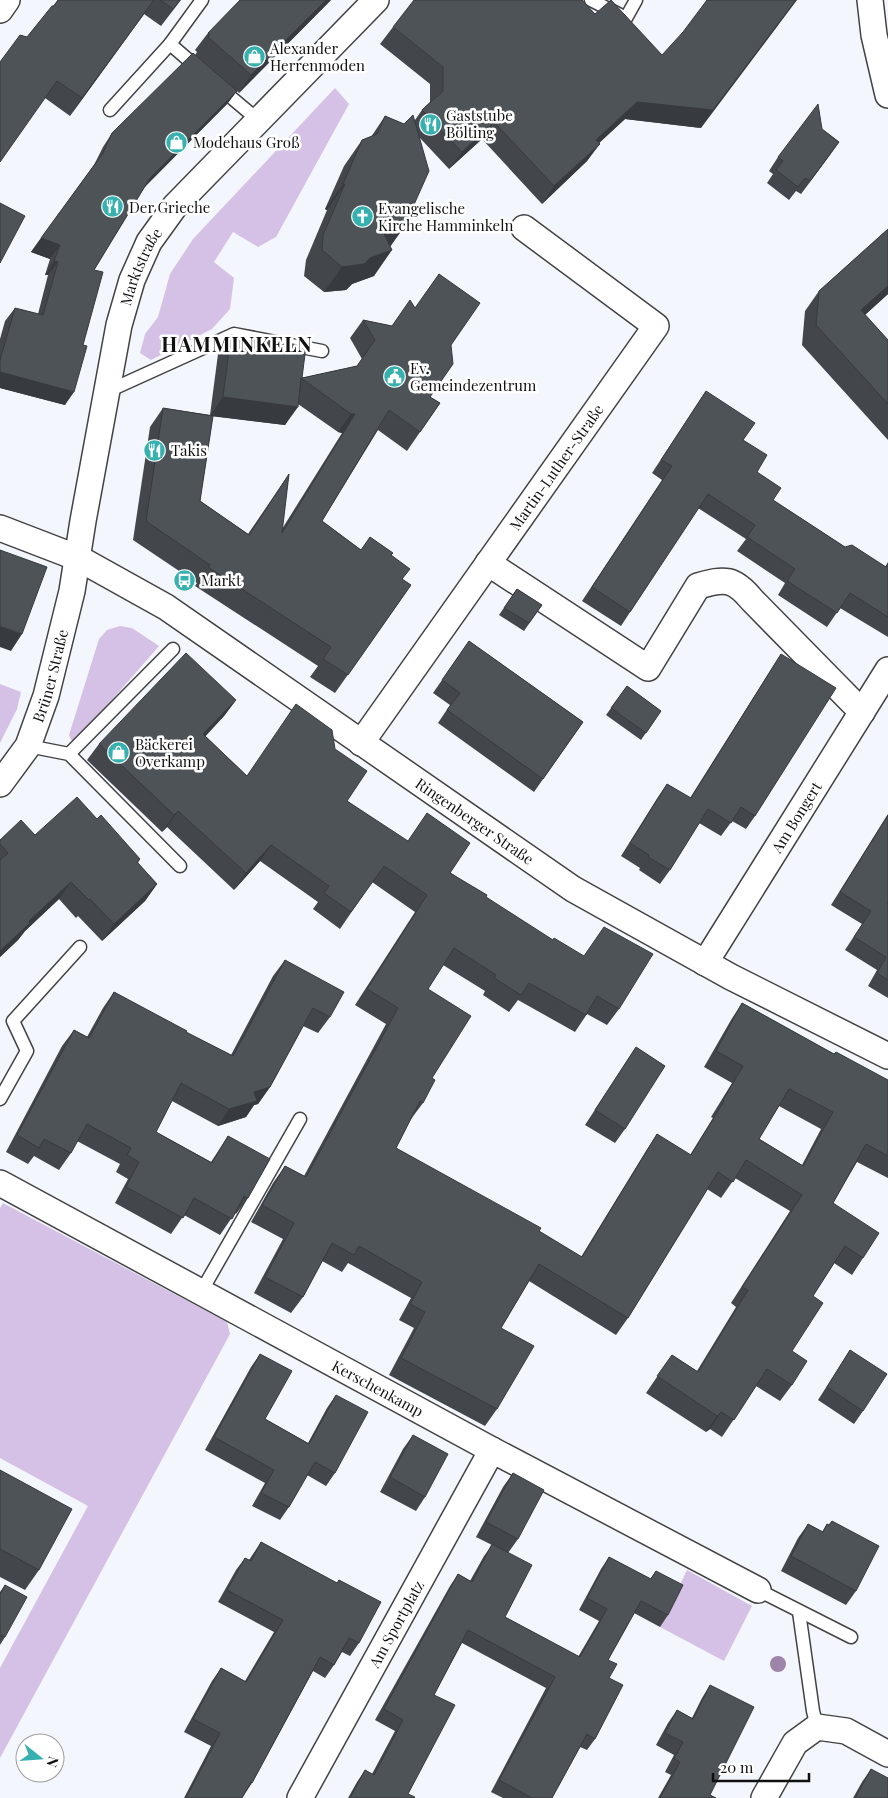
<svg xmlns="http://www.w3.org/2000/svg" width="888" height="1798" font-family="'Playfair Display',serif">
	<rect width="100%" height="100%" fill="#f4f6fe"/>
	<!-- green -->
	<g fill="#d4c1e5">
		<polygon points="335,88 349,104 276,237 258,247 233,232 214,262 234,278 230,309 212,329 151,360 140,353 145,334 158,317 170,274 193,239"/>
		<polygon points="120,626 132,628 159,646 77,740 71,740 69,735 99,639 107,630"/>
		<polygon points="0,684 21,692 17,709 0,743"/>
		<polygon points="3,1203 227,1322 230,1334 0,1758 0,1668 88,1506 0,1458 0,1208"/>
		<polygon points="687,1570 752,1606 724,1661 660,1627"/>
	</g>
	<g fill="none" stroke-linecap="round" stroke-linejoin="round">
		<defs>
			<g id="service">
				<polyline points="591,0 626,18 636,0"/>
				<polyline points="170,44 200,70"/>
				<polyline points="220,88 258,120"/>
				<polyline points="110,110 170,44 202,0"/>
				<polyline points="106,392 234,334 322,351"/>
				<polyline points="28,746 69,754 180,866"/>
				<polyline points="69,754 173,649"/>
				<polyline points="0,1099 27,1051 13,1021 80,947"/>
				<polyline points="201,1292 300,1119"/>
				<polyline points="758,1590 851,1637"/>
				<polyline points="799,1612 813,1711 817,1727"/>
			</g>
			<g id="minor">
				<polyline points="870,0 874,35 888,95"/>
				<polyline points="0,10 7,0"/>
				<path id="s1" d="M0 528 78 558 166 607 573 889 731 977 888 1056"/>
				<path d="M488 563 648 668 698 586C725 578 734 578 752 600L862 712"/>
				<path id="s2" d="M361 743 656 326 524 228"/>
				<path id="s3" d="M0 784 28 746 46 696 72 591 83 521 119 325 132 280 149 242 175 206 376 0"/>
				<path id="s4" d="M705 963 888 670"/>
				<path id="s5" d="M0 1183 492 1450 758 1590"/>
				<path id="s6" d="M300 1798 492 1450"/>
				<polyline points="764,1798 795,1743 817,1727 846,1731 888,1754"/>
			</g>
		</defs>
		<!-- service casing -->
		<use href="#service" stroke="#434343" stroke-width="15"/>
		<!-- minor casing -->
		<use href="#minor" stroke="#434343" stroke-width="28"/>
		<!-- service -->
		<use href="#service" stroke="#fff" stroke-width="12"/>
		<!-- minor -->
		<use href="#minor" stroke="#fff" stroke-width="25"/>
	</g>
	<!-- trees -->
	<circle fill="#9e84a8" cx="778" cy="1664" r="8"/>
	<!-- wall -->
	<g fill="#43474c" fill-rule="evenodd">
		<polygon points="58,0 181,0 161,26 144,14 70,116 45,98 27,37"/>
		<polygon points="331,0 239,93 237,91 227,104 144,188 94,270 65,405 0,388 0,339 5,321 15,308 38,314 48,275 45,275 50,259 31,252 94,165 103,147 112,133 195,55 197,52 195,50 208,33"/>
		<polygon points="393,27 701,128 625,119 599,143 587,161 542,204 482,139 449,169 420,138 404,227 390,247 374,276 352,284 346,290 324,292 304,276 306,260 327,210 325,209 344,166 362,140 371,137 385,116 404,124 415,120 422,110 430,102 430,84 380,44"/>
		<polygon points="822,129 839,142 801,194 796,191 789,200 767,183 773,174 769,171 778,157"/>
		<polygon points="888,229 888,294 865,315 888,340 888,440 802,345 805,311 819,291"/>
		<path d="M415 308 451 345 430 397 440 403 407 451 378 430 322 521 361 550 391 555 403 580 411 585 335 693 310 677 318 666 195 586 197 583 133 540 150 427 163 408 210 415 218 354 231 335 302 378 357 366 362 359 350 338 363 320 392 326ZM298 404 338 432 342 433 282 529 289 474 248 534 200 501 213 416 285 425Z"/>
		<polygon points="706,391 743,440 757,472 773,500 845,547 885,567 888,562 888,637 840,608 827,627 778,595 785,583 737,551 746,539 698,508 621,626 582,601 662,480 652,473"/>
		<polygon points="517,589 542,605 524,631 499,615"/>
		<polygon points="469,641 583,722 534,792 438,723 450,705 433,693"/>
		<polygon points="781,654 755,816 746,829 732,821 721,836 699,823 670,870 660,884 639,870 640,868 621,856 658,797 667,784 690,798 772,668"/>
		<polygon points="627,686 661,711 641,740 606,715"/>
		<path d="M236 700 224 716 205 736 247 776 347 801 486 897 619 1009 607 1025 587 1014 575 1032 518 1000 509 1012 483 995 485 991 443 965 428 989 432 1078 423 1103 411 1119 396 1148 539 1231 581 1257 646 1151 657 1134 690 1155 713 1118 711 1117 732 1083 704 1067 731 1020 742 1003 834 1054 888 1080V1178L857 1162 833 1203 863 1258 852 1275 834 1263 813 1296 792 1351V1385L780 1401 756 1386 722 1437 710 1429 706 1432 646 1393 672 1355 697 1371 736 1307 731 1303 790 1211 735 1178 721 1198 707 1189 628 1318 616 1335 529 1281 501 1328 497 1409 485 1426 389 1375 414 1328 399 1320 411 1298 348 1263 342 1272 322 1261 303 1297 291 1313 254 1293 283 1239 251 1222 273 1183 285 1166 304 1176 386 1024 355 1005 415 912 372 882 340 929 313 909 318 902 260 861 234 890 167 827 162 832 87 760 99 744ZM779 1106 821 1129 802 1165 759 1139Z"/>
		<polygon points="888,814 888,903 887,904 888,904 888,998 868,986 877,970 845,950 862,924 831,905"/>
		<polygon points="97,819 140,859 138,863 157,884 145,901 102,941 78,916 76,918 59,899 25,931 18,940 0,957 0,840 35,835"/>
		<polygon points="285,960 330,1017 318,1033 303,1026 270,1087 258,1104 254,1105 246,1117 218,1126 172,1101 156,1132 211,1162 228,1136 248,1198 236,1214 235,1213 220,1235 184,1215 171,1234 115,1203 128,1179 116,1172 120,1164 77,1141 71,1153 59,1170 34,1156 28,1164 6,1152 62,1046 74,1030 87,1037 103,1008 114,992 186,1032 231,1055 273,976"/>
		<polygon points="636,1047 625,1129 615,1143 585,1125"/>
		<polygon points="850,1350 863,1411 854,1424 818,1400"/>
		<polygon points="260,1354 265,1419 308,1443 327,1408 336,1395 335,1473 326,1486 307,1475 289,1507 280,1520 252,1506 265,1483 205,1450 251,1367"/>
		<polygon points="413,1435 425,1497 416,1511 380,1492 403,1449"/>
		<polygon points="0,1470 39,1570 25,1590 0,1577"/>
		<polygon points="513,1473 518,1539 508,1553 505,1617 578,1657 599,1621 579,1610 601,1569 609,1557 650,1579 656,1571 668,1615 660,1627 634,1613 608,1660 609,1678 595,1739 587,1750 580,1747 552,1798 503,1798 491,1792 546,1688 462,1643 434,1695 408,1794 414,1798 348,1798 357,1782 365,1770 372,1774 395,1731 375,1720 450,1586 458,1574 470,1581 484,1556 492,1545 476,1537 503,1487"/>
		<polygon points="832,1521 856,1591 846,1605 781,1571 798,1538 808,1524 822,1532 827,1524 829,1525"/>
		<polygon points="261,1542 337,1583 339,1580 359,1643 350,1656 342,1652 334,1665 325,1678 313,1671 252,1783 242,1798 184,1798 211,1746 184,1732 212,1681 221,1668 245,1681 274,1632 218,1602 236,1570 245,1558 249,1560"/>
		<polygon points="5,1585 5,1637 0,1645 0,1592"/>
		<polygon points="710,1685 710,1795 716,1798 658,1798 671,1775 665,1772 674,1755 656,1745 668,1723 677,1710 692,1718 702,1698"/>
		<polygon points="871,1769 888,1798 853,1798 862,1782"/>
	</g>
	<!-- shaded-wall -->
	<g fill="#373a3e">
		<polygon points="154,0 144,14 70,116 82,98"/>
		<polygon points="326,0 331,0 239,93 251,75"/>
		<polygon points="796,0 797,0 701,128 625,119 584,157 596,140 637,102"/>
		<polygon points="237,91 227,104 140,191 150,178"/>
		<polygon points="494,122 482,139 449,169 462,152"/>
		<polygon points="839,142 830,155 801,194 810,181"/>
		<polygon points="600,144 587,161 542,204 554,186"/>
		<polygon points="343,184 345,184 327,210 325,209"/>
		<polygon points="404,227 386,252 392,250 374,276 352,284 346,290 324,292 342,267 384,234"/>
		<polygon points="41,238 60,245 50,259 31,252"/>
		<polygon points="54,261 58,262 48,275 45,275"/>
		<polygon points="888,286 888,294 847,331 861,310"/>
		<polygon points="0,372 74,392 65,405 0,388"/>
		<polygon points="223,397 298,407 285,425 210,416"/>
		<polygon points="351,414 355,414 342,433 338,432"/>
		<polygon points="0,626 22,634 11,651 0,647"/>
		<polygon points="236,700 224,716 192,751 203,734"/>
		<polygon points="178,811 167,827 162,832 174,815"/>
		<polygon points="271,845 260,861 234,890 246,873"/>
		<polygon points="71,882 59,899 25,931 18,940 0,957 0,951 29,921"/>
		<polygon points="157,884 145,901 102,941 114,924"/>
		<polygon points="270,1087 258,1104 254,1105 246,1117 218,1126 229,1109 254,1092"/>
		<polygon points="721,1412 710,1429 706,1432 717,1416"/>
	</g>
	<!-- building -->
	<g fill="#4e5358" stroke="#373a3e" fill-rule="evenodd">
		<polygon points="58,0 154,0 82,98 57,81 0,162 0,62 20,35 27,37 52,6 54,6"/>
		<polygon points="160,0 180,0 173,9"/>
		<polygon points="240,0 326,0 251,75 208,37 210,35 208,33"/>
		<polygon points="414,0 582,0 595,14 611,0 662,55 683,32 707,0 796,0 713,110 637,102 596,140 600,144 554,186 494,122 462,152 422,110 443,91 443,67 393,27"/>
		<polygon points="193,53 237,91 150,178 94,270 103,272 83,345 87,346 74,392 0,372 0,360 15,308 43,315 58,262 54,261 60,245 41,238 103,153 112,133"/>
		<polygon points="818,104 822,129 839,142 810,181 805,178 798,187 776,170 783,161 778,157"/>
		<polygon points="413,115 429,171 404,227 384,234 392,250 370,258 364,264 342,267 322,250 323,235 345,184 343,184 362,140 377,134 385,116 404,124"/>
		<polygon points="0,203 25,216 0,263"/>
		<polygon points="888,229 888,286 861,310 888,340 888,404 816,325 819,291"/>
		<polygon points="439,274 480,303 451,345 453,364 430,397 440,403 420,432 389,410 322,521 361,550 370,537 393,553 391,555 410,569 402,579 411,585 348,675 323,659 331,647 208,567 210,565 146,521 163,408 213,416 200,501 249,535 289,474 282,533 355,414 351,414 301,378 298,407 223,397 231,335 306,346 302,378 357,366 375,340 363,320 392,326 410,300 415,308"/>
		<polygon points="706,391 755,423 743,440 767,455 757,472 781,488 773,500 845,547 852,545 886,567 888,564 888,617 850,593 837,613 787,581 795,569 747,537 755,525 708,494 630,612 592,587 672,466 661,460"/>
		<polygon points="0,550 47,567 22,634 0,626"/>
		<polygon points="517,589 542,605 529,623 504,608"/>
		<polygon points="469,641 583,722 543,779 447,710 460,693 442,680"/>
		<path d="M186 653 236 700 203 734 247 776 296 704 332 730 335 749 367 771 347 801 408 841 427 813 470 843 450 873 487 895 486 897 553 940 554 938 584 956 604 927 653 954 619 1009 597 996 586 1015 529 983 521 995 494 978 496 975 454 948 428 989 471 1016 432 1078 435 1080 423 1103 420 1101 396 1148 541 1228 539 1231 582 1257 657 1134 691 1155 724 1101 723 1100 743 1066 716 1051 742 1003 834 1054 836 1052 888 1080V1156L866 1144 833 1203 879 1233 863 1258 845 1246 813 1296 823 1303 792 1351 807 1361 792 1385 767 1369 734 1420 721 1412 717 1416 657 1376 672 1355 698 1372 748 1290 742 1287 802 1195 746 1160 733 1182 718 1172 628 1318 539 1264 501 1328 534 1346 497 1409 401 1358 425 1312 410 1304 422 1282 359 1246 354 1255 332 1243 303 1297 265 1277 294 1223 262 1205 285 1166 306 1177 398 1008 367 989 427 895 384 866 351 912 324 893 329 886 271 845 246 873 178 811 174 815 99 744ZM789 1089 833 1112 803 1166 759 1139Z"/>
		<polygon points="781,654 836,688 755,816 741,807 731,823 708,809 670,870 648,857 649,855 630,843 667,784 691,798"/>
		<polygon points="627,686 661,711 646,733 611,708"/>
		<polygon points="77,797 97,819 101,815 140,859 137,862 157,884 114,924 90,899 89,900 71,882 29,921 30,923 0,951 0,860 8,853 0,844 0,840 21,820 35,835"/>
		<polygon points="888,815 888,903 887,904 888,904 888,980 877,973 886,957 854,937 871,911 840,892"/>
		<polygon points="285,960 344,992 330,1017 313,1008 270,1087 254,1092 257,1101 229,1109 181,1083 156,1132 212,1163 228,1136 270,1159 248,1198 244,1196 232,1219 194,1198 183,1218 126,1187 139,1162 127,1155 131,1148 87,1124 71,1153 44,1139 39,1148 17,1135 74,1030 89,1038 114,992 187,1031 186,1032 233,1056"/>
		<polygon points="636,1047 665,1066 625,1129 595,1110"/>
		<polygon points="850,1350 887,1374 863,1411 827,1387"/>
		<polygon points="260,1354 292,1371 265,1419 309,1444 336,1395 368,1412 335,1473 315,1462 289,1507 261,1493 274,1470 214,1437"/>
		<polygon points="413,1435 448,1454 425,1497 390,1477"/>
		<polygon points="0,1470 72,1509 39,1570 0,1549"/>
		<polygon points="513,1473 544,1490 518,1539 486,1522"/>
		<polygon points="832,1521 879,1546 856,1591 791,1556 808,1524 823,1532 827,1524 829,1525"/>
		<polygon points="261,1542 337,1583 339,1580 381,1602 359,1643 349,1638 334,1665 320,1657 252,1783 251,1782 242,1798 186,1798 220,1733 193,1719 221,1668 246,1682 283,1620 227,1590 245,1558 251,1561"/>
		<polygon points="492,1544 532,1565 505,1617 580,1657 607,1609 587,1598 609,1557 651,1579 656,1571 683,1585 668,1615 641,1601 608,1660 617,1664 609,1678 623,1685 595,1739 587,1734 552,1798 532,1798 499,1780 555,1677 468,1630 434,1695 455,1705 408,1794 415,1797 414,1798 350,1798 365,1770 374,1775 403,1720 384,1709 458,1574 472,1582"/>
		<polygon points="5,1585 27,1597 5,1637 0,1635 0,1594"/>
		<polygon points="710,1685 754,1707 710,1795 716,1798 660,1798 680,1762 674,1759 683,1742 665,1733 677,1710 693,1719"/>
		<polygon points="871,1769 888,1778 888,1798 855,1798"/>
	</g>
	<!-- icons -->
	<defs>
		<symbol id="shop-disc" viewBox="-11 -11 22 22"><circle r="9.5" fill="#37b1b0" stroke="#fff"/><path d="M-5-2.5h2.3a2.7 3.5 0 0 1 5.4 0H5L5.5 6h-11ZM-1.5-2.5h3a1.5 2.3 0 0 0-3 0Z" fill="#fff"/></symbol>
		<symbol id="restaurant-disc" viewBox="-11 -11 22 22"><circle r="9.5" fill="#37b1b0" stroke="#fff"/><path d="M-5-6h1v4h1v-4h1v4h1v-4h1v5L-1.5 .5V6h-2V.5L-5-1ZM5-6V6H3V1.5H1.5Q1.5-4 5-6Z" fill="#fff"/></symbol>
		<symbol id="church-disc" viewBox="-11 -11 22 22"><circle r="9.5" fill="#37b1b0" stroke="#fff"/><path d="M-1.2-6h2.4v3.5h3.3v2.4h-3.3V6h-2.4V-.1h-3.3v-2.4h3.3Z" fill="#fff"/></symbol>
		<symbol id="civic-disc" viewBox="-11 -11 22 22"><circle r="9.5" fill="#37b1b0" stroke="#fff"/><path d="M-.6-6.5H3V-4.5H.6V-3L4-1V1h2V6H-6V1h2V-1L-.6-3ZM-1.2 2.5V6h2.4V2.5Z" fill="#fff"/></symbol>
		<symbol id="bus-disc" viewBox="-11 -11 22 22"><circle r="9.5" fill="#37b1b0" stroke="#fff"/><path d="M-5-6H5V4H4V6H2V4H-2V6H-4V4H-5ZM-3.5-4V0h7V-4ZM-3.5 1.2v1.5H-2V1.2ZM2 1.2v1.5H3.5V1.2Z" fill="#fff"/></symbol>
	</defs>
	<g fill-rule="evenodd">
		<use href="#shop-disc" x="242" y="44" width="25" height="25"/>
		<use href="#restaurant-disc" x="418" y="112" width="25" height="25"/>
		<use href="#shop-disc" x="164" y="130" width="25" height="25"/>
		<use href="#restaurant-disc" x="100" y="194" width="25" height="25"/>
		<use href="#church-disc" x="350" y="204" width="25" height="25"/>
		<use href="#civic-disc" x="382" y="364" width="25" height="25"/>
		<use href="#restaurant-disc" x="142" y="438" width="25" height="25"/>
		<use href="#bus-disc" x="172" y="568" width="25" height="25"/>
		<use href="#shop-disc" x="106" y="740" width="25" height="25"/>
	</g>
	<g text-anchor="middle" dominant-baseline="central" stroke-width="5" stroke-linejoin="round" paint-order="stroke">
		<!-- poi labels -->
		<g font-size="15" fill="#101010" stroke="#fff" text-anchor="start">
			<text x="270" y="48">Alexander<tspan x="270" dy="17">Herrenmoden</tspan></text>
			<text x="446" y="115">Gaststube<tspan x="446" dy="17">Bölting</tspan></text>
			<text x="193" y="142">Modehaus Groß</text>
			<text x="129" y="207">Der Grieche</text>
			<text x="378" y="208">Evangelische<tspan x="378" dy="17">Kirche Hamminkeln</tspan></text>
			<text x="410" y="368">Ev.<tspan x="410" dy="17">Gemeindezentrum</tspan></text>
			<text x="171" y="450">Takis</text>
			<text x="201" y="580">Markt</text>
			<text x="135" y="744">Bäckerei<tspan x="135" dy="17">Overkamp</tspan></text>
		</g>
		<!-- street labels -->
		<g font-size="15" fill="#101010" stroke="#fff">
			<text stroke="none"><textPath href="#s3" startOffset="541">Marktstraße</textPath></text>
			<text stroke="none"><textPath href="#s2" startOffset="338">Martin-Luther-Straße</textPath></text>
			<text stroke="none"><textPath href="#s3" startOffset="121">Brüner Straße</textPath></text>
			<text stroke="none"><textPath href="#s4" startOffset="172">Am Bongert</textPath></text>
			<text stroke="none"><textPath href="#s1" startOffset="560">Ringenberger Straße</textPath></text>
			<text stroke="none"><textPath href="#s5" startOffset="430">Kerschenkamp</textPath></text>
			<text stroke="none"><textPath href="#s6" startOffset="199">Am Sportplatz</textPath></text>
		</g>
		<!-- district labels -->
		<g font-size="20" font-weight="bold" letter-spacing="1" fill="#101010" stroke="#fff">
			<text x="237" y="343">HAMMINKELN</text>
		</g>
	</g>
	<!-- north arrow -->
	<g transform="translate(40 1758) rotate(107)"><circle r="24" fill="#ffffff" stroke="#9f9f9f"/>
	<path d="M0-4L9 19L0 12L-9 19Z" fill="#37b1b0"/>
	<text y="-8" font-size="14" font-weight="bold" text-anchor="middle" fill="#101010">N</text>
	</g>
	<!-- scale -->
	<path d="M713 1773v8h96v-8" fill="none" stroke="#101010" stroke-width="2.5"/>
	<text x="720" y="1773" font-size="15" fill="#101010" stroke="#ffffff" stroke-width="4" paint-order="stroke">20 m</text>
</svg>
